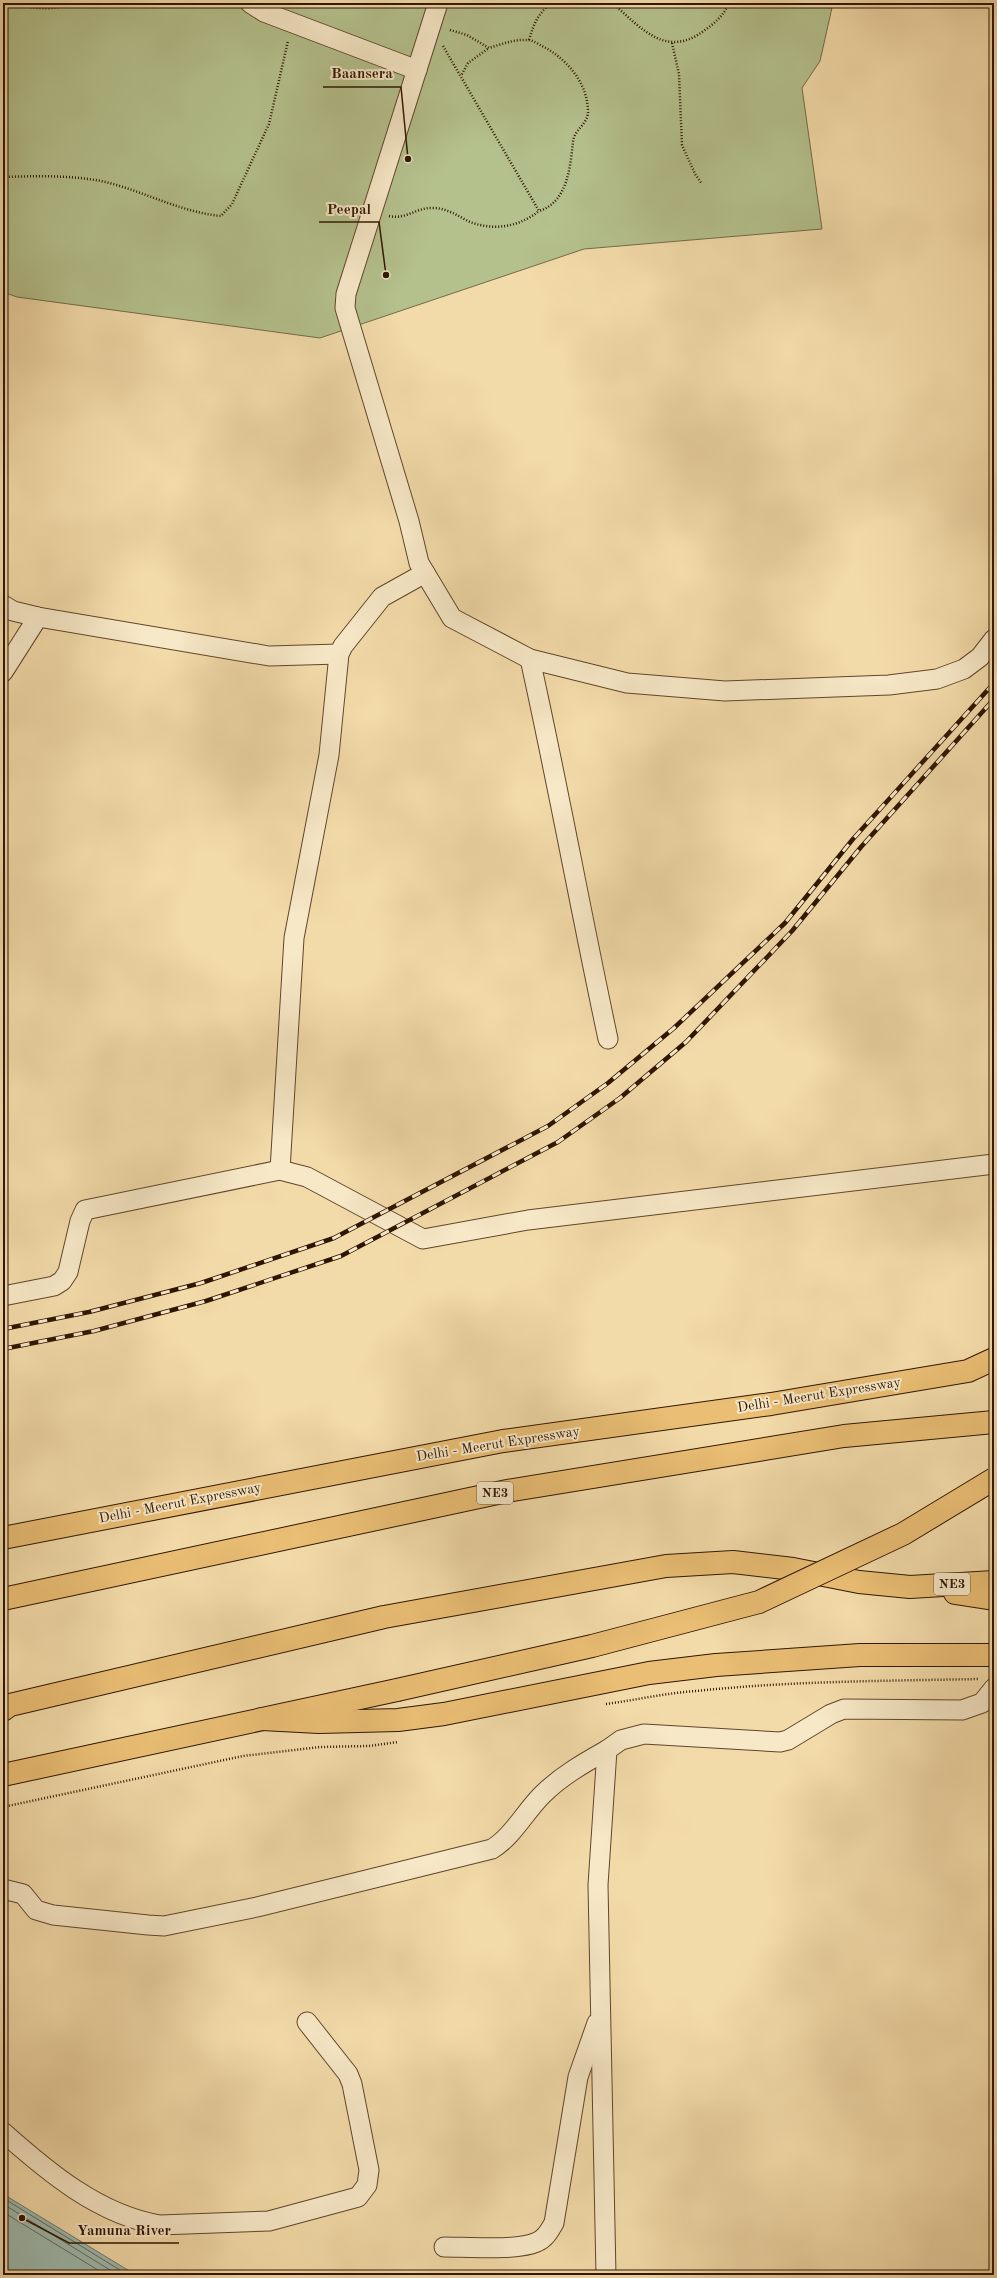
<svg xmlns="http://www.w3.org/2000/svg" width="997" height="2278" font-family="'Old Standard TT',serif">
	<rect width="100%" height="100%" fill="#f3dba9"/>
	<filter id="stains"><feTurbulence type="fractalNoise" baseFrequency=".005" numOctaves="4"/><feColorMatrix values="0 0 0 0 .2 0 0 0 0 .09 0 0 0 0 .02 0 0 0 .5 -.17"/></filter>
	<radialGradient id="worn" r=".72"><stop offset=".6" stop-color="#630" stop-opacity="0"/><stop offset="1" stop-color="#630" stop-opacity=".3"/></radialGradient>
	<!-- green -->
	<polygon fill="#b4c18d" stroke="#726b47" points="3,3 833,3 820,61 802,88 822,229 584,249 320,338 17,297 3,292"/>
	<!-- water -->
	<polygon fill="#9dbaaf" stroke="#717869" points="3,2194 136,2275 3,2275"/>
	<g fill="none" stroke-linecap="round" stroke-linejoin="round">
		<!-- shore -->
		<g stroke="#666858" stroke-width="1">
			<polyline points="3,2198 128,2275"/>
			<polyline points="3,2204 118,2275"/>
			<polyline points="3,2212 106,2275"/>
		</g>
		<defs>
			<g id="minor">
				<polyline points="250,3 264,12 417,70"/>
				<polyline points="438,3 346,294 345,308 409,521 419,563 452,618 530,659 627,683 725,691 889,685 937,679 964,669 980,657 994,639"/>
				<polyline points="3,605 13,611 38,617 269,656 339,654"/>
				<path d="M530 659C558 785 581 913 608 1039"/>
				<polyline points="3,672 38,617"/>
				<polyline points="280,1170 294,938 329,755 339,654 343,646 382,597 425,573"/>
				<polyline points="3,1296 54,1286 62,1281 68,1272 80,1221 85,1210 280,1170 307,1177 423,1239 528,1220 994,1164"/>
				<path d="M3 1889 23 1894 36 1910 53 1915 148 1925 164 1926 257 1907 492 1849C512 1837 525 1812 542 1795 561 1776 584 1763 607 1750"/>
				<path d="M3 2132C48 2172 99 2215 160 2225L269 2221 358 2197 367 2185 369 2170 352 2084 348 2074 307 2022"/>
				<path d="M444 2247C467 2247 518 2251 537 2242 546 2238 549 2231 554 2223L578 2077 597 2023"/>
				<polyline points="606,2275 598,1885 607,1750 621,1740 644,1734 780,1742 788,1740 831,1714 844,1709 962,1710 982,1703 994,1688"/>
			</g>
			<g id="highway">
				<polyline points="3,1538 503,1441 771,1404 968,1371 994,1359"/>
				<polyline points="955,1593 994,1599"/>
				<polyline points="3,1599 507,1491 844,1436 994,1422"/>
				<polyline points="3,1710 10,1705 384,1617 666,1566 733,1562 793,1569 859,1582 910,1587 994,1582"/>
				<polyline points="262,1719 319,1722 398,1720 444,1714 649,1673 716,1665 860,1655 994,1655"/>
				<polyline points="3,1775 397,1690"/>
			</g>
		</defs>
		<!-- minor casing -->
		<use href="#minor" stroke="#60462b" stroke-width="21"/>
		<!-- highway casing -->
		<use href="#highway" stroke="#2f1501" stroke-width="24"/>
		<!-- path -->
		<g stroke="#2f1501" stroke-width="2.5" stroke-dasharray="1 2" stroke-linecap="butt">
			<path d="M13 3C35 9 52 11 74 3"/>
			<path d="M612 3C641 27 665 60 705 30 715 23 724 15 729 3"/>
			<polyline points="450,30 467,35 489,48 468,63 461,76"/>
			<path d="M529 40C534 23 538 13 552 3"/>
			<polyline points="672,43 679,74 682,145 695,174 702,184"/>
			<path d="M443 46 539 211C568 202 570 167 573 142 574 129 589 124 588 110 587 82 566 58 542 46 538 44 533 40 528 40 515 39 502 44 489 48"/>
			<path d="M3 177C35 176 69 175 101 181 142 190 179 212 221 216L232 204 269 124 288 41"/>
			<path d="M389 216C406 220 417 207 433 208 447 208 458 216 470 222 494 231 519 227 539 211"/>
			<path d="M606 1704C636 1700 666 1693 696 1691 790 1681 883 1681 978 1679"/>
			<polyline points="3,1807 243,1756 320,1747 369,1746 398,1742"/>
		</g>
		<!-- minor -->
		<use href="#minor" stroke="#f7e8c7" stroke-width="19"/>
		<!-- highway -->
		<use href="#highway" stroke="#eabe74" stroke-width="22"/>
		<defs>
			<g id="rail">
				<polyline points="3,1329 89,1312 201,1283 334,1238 548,1126 608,1083 674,1028 785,923 853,839 994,683"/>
				<polyline points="3,1349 94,1331 206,1301 341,1256 558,1142 620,1098 686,1042 792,931 861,847 994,699"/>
			</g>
		</defs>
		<!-- rail casing -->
		<use href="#rail" stroke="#2f1501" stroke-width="4.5"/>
		<!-- rail -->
		<use href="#rail" stroke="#f7e8c7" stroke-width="3" stroke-dasharray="9" stroke-linecap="butt"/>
		<defs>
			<polyline id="highway-bridge" points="397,1690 592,1646 759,1602 903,1534 994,1479"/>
		</defs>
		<!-- highway-bridge casing -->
		<use href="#highway-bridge" stroke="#2f1501" stroke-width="24" stroke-linecap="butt"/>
		<!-- highway-bridge -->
		<use href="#highway-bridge" stroke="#eabe74" stroke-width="22"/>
	</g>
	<g text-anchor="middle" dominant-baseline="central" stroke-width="4" stroke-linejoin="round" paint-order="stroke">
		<!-- shield labels -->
		<g fill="#f7e8c7" stroke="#6b543c" stroke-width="1">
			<rect x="477" y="1482" width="36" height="22" rx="3"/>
			<rect x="934" y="1573" width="36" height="22" rx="3"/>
		</g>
		<g font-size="13" font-weight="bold" fill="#2f1501">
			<text x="495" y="1493">NE3</text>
			<text x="952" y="1584">NE3</text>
		</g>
		<!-- street labels -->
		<g font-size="14" fill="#2f1501" stroke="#f7e8c7">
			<text transform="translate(819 1395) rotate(-9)">Delhi - Meerut Expressway</text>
			<text transform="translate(498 1444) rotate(-9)">Delhi - Meerut Expressway</text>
			<text transform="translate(180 1503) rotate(-11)">Delhi - Meerut Expressway</text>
		</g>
	</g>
	<!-- callouts -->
	<path fill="none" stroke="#2f1501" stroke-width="1.5" d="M408 159L401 87H323M386 275L379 222H319M22 2218L69 2243H179"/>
	<g fill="#2f1501" stroke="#f7e8c7" stroke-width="1.5">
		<circle cx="408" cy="159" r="4"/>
		<circle cx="386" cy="275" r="4"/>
		<circle cx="22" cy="2218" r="4"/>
	</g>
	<g font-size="15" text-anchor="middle" font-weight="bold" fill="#2f1501" stroke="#f7e8c7" stroke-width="4" stroke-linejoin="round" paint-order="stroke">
		<text x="362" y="78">Baansera</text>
		<text x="349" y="214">Peepal</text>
		<text x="124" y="2235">Yamuna River</text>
	</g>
	<!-- margin -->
	<rect width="997" height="2278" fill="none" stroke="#f3dba9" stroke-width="16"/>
	<rect x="4" y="4" width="989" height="2270" fill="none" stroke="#2f1501" stroke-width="2"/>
	<rect x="8" y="8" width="981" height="2262" fill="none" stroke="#2f1501"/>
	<rect width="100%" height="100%" filter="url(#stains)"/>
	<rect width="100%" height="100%" fill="url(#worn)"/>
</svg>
